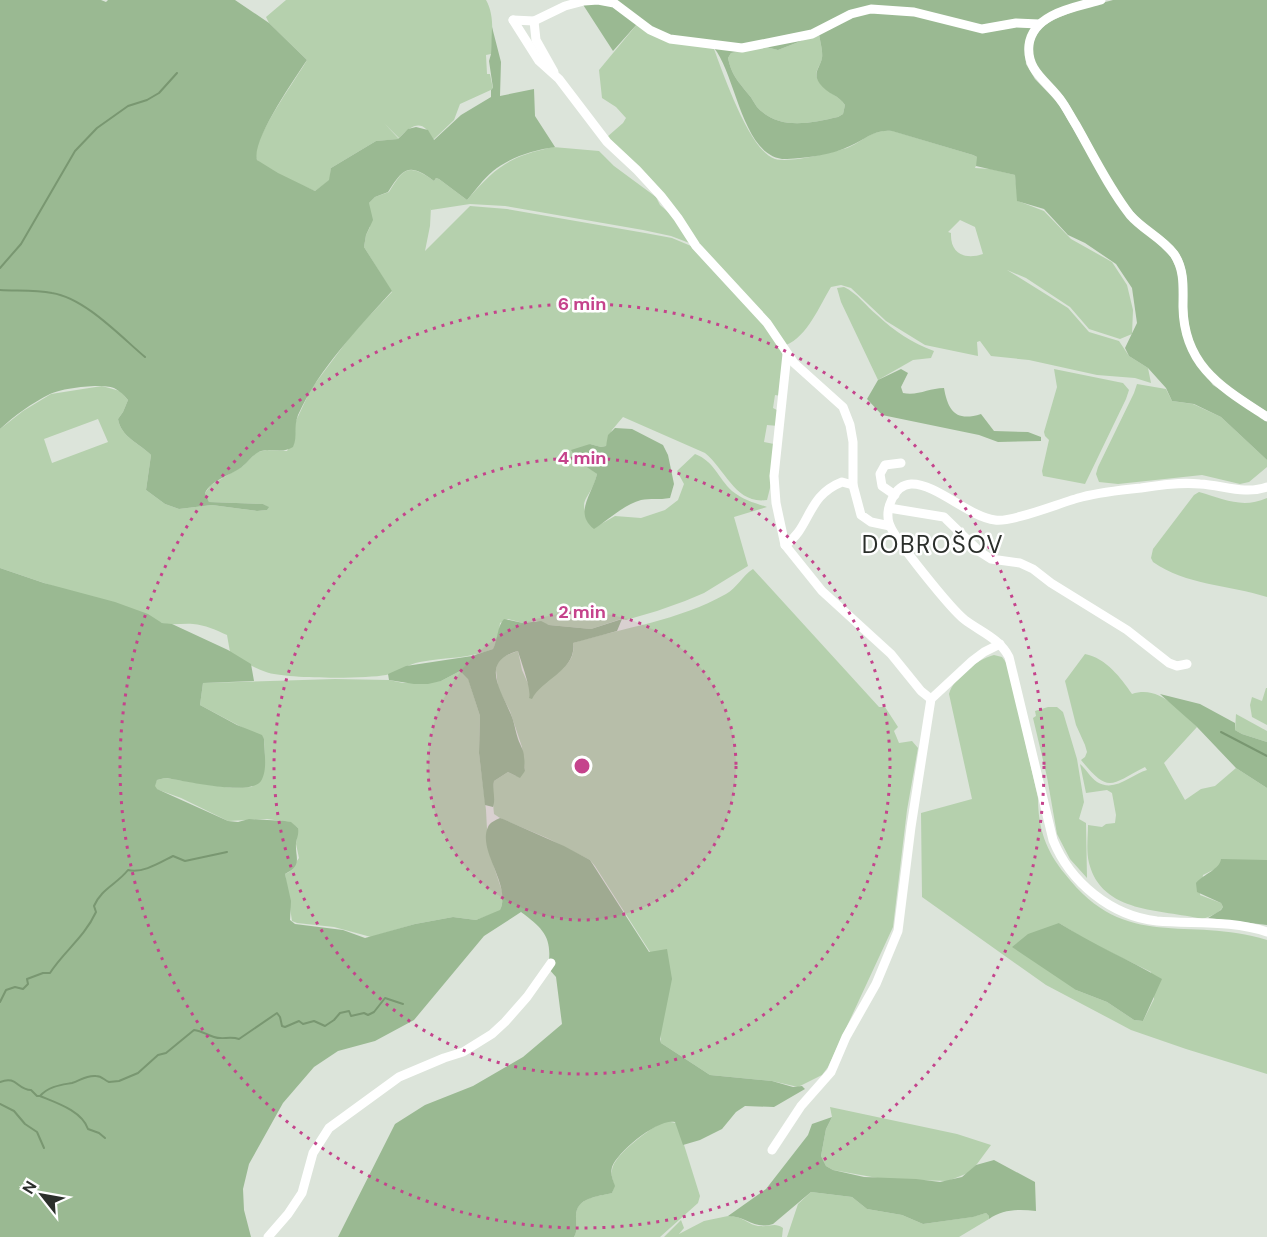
<svg xmlns="http://www.w3.org/2000/svg" width="1267" height="1237" font-family="'DM Sans',sans-serif">
	<rect width="100%" height="100%" fill="#dce4da"/>
	<!-- green -->
	<g fill="#b5d0ad" fill-rule="evenodd">
		<path d="M286 0H486C495 15 492 38 491 54L486 55 487 74H490L493 89 460 104 454 120 433 140C424 119 413 123 399 138L384 123 399 139 376 141 331 168 330 180 315 191C303 186 264 169 257 160 247 146 299 75 307 60L269 23 266 17Z"/>
		<path d="M638 23 714 49C723 73 750 152 775 159 791 163 830 153 847 148 865 141 870 129 893 131L973 155 977 157 978 161 975 168 991 169 1015 175 1018 201 1044 211 1071 239 1112 262 1127 285 1133 310 1132 334 1120 339 1089 329 1070 307 1026 278 1007 270 1068 308 1089 332 1119 341 1129 356 1148 368 1151 383 1135 378 1097 375 1029 360 991 356 980 341 977 342 978 356 925 345 886 321 851 288 841 285 831 287C820 305 807 337 786 345L607 137 623 123 626 118 616 107 602 98 599 70ZM960 220 975 227 983 254C965 260 950 254 951 233L948 232Z"/>
		<path d="M819 34C820 41 823 51 822 58 821 66 813 71 818 80 824 92 838 94 845 105L843 114 838 117C811 123 779 131 757 107 754 103 752 98 749 95 738 81 732 76 728 58L731 53 766 47 778 50Z"/>
		<path d="M553 147 599 151 614 166 656 197 660 205 675 218 692 244 671 236 643 230 505 206 470 204 431 210V207L430 226 425 251 470 206 507 209 645 233 672 238 691 246 765 325 786 357 781 396 775 395 773 408 779 411 778 426 767 425 764 442 774 444 772 480 767 500C736 505 725 469 705 453L623 417 612 430 606 446 601 447 590 444 574 456 597 474C591 502 573 497 594 528L615 516 641 518 665 510 678 500 684 484 677 471 695 454C714 461 718 478 732 491 743 500 755 503 767 507L734 517 748 566 704 593 685 601 657 611 626 620 621 619 591 629 549 625 536 621 523 623 508 619 500 623 498 639 493 649C469 659 445 657 420 662 408 664 398 672 386 675 365 679 285 679 266 672 254 668 240 660 230 652L227 635C216 630 205 625 193 624 182 623 172 626 162 623L0 568V429L23 411 51 394 102 386 120 391 128 400 123 412 118 419C121 437 139 443 151 455L146 490 165 504 179 509 212 505 257 511 267 510 268 507 263 504 209 502 205 493 211 485 243 466 257 452 267 450 287 451 295 437 294 425 311 389 353 333 392 292 364 247 366 235 370 227 369 203 375 197 389 192C403 169 408 162 434 181L436 178 439 179 467 200C497 166 508 157 553 147ZM98 419 108 442 52 463 44 439Z"/>
		<path d="M844 287C857 293 866 306 877 315 894 331 912 343 934 351L931 358 913 360 878 380 841 302 837 288Z"/>
		<polygon points="1054,369 1123,383 1129,390 1126,399 1085,484 1043,476 1042,471 1049,440 1045,436 1044,432 1057,387"/>
		<polygon points="1137,384 1166,389 1172,401 1193,404 1221,417 1267,460 1267,467 1249,482 1240,484 1202,475 1118,484 1099,482 1096,474 1098,467 1134,393"/>
		<path d="M1199 492C1224 499 1242 509 1267 498V597C1230 585 1185 585 1153 562L1151 558 1153 549 1194 495Z"/>
		<path d="M753 569 879 707H885L898 727 894 731 899 743 912 741 918 748 907 810 893 927 828 1067 822 1075 798 1087 772 1081 710 1075 661 1043 653 953 650 952 595 866 590 860 547 838 500 818 494 814C493 804 492 792 494 781L508 772 516 776 525 771 522 747 510 711 498 688 496 670 497 663 502 657 518 651 522 670 533 695C535 693 537 690 539 687 552 675 577 666 573 643 625 627 678 621 726 594 737 588 742 576 753 569Z"/>
		<path d="M1085 654C1106 658 1121 678 1132 694 1160 685 1178 710 1197 727L1164 763 1185 800 1201 789 1215 786 1236 768 1267 788V860L1220 864 1217 868 1203 875 1200 895 1221 903 1223 907C1219 913 1209 917 1202 919 1161 909 1102 914 1089 863 1086 851 1088 837 1088 825L1102 827 1106 824 1115 823 1116 815 1112 793 1107 790 1086 793 1080 764C1086 769 1090 777 1097 782 1115 793 1132 774 1147 770L1145 767C1110 785 1109 794 1081 760L1085 757 1087 752 1085 745 1076 725 1065 681Z"/>
		<path d="M994 655 1002 657 1008 665 1038 798C1038 828 1046 851 1065 874 1126 953 1187 915 1267 940V1074L1186 1049 1131 1030 1116 1022 1046 985 922 897 921 813 972 799 949 694C954 677 977 659 994 655ZM1059 923 1088 941 1151 972 1154 999 1143 1021 1134 1020 1107 1002 1076 990Z"/>
		<polygon points="460,671 468,678 480,716 479,753 486,810 488,849 504,897 500,911 476,920 453,917 415,924 371,937 334,927 297,923 292,921 285,874 289,872 299,858 296,844 298,828 290,822 267,819 228,821 181,798 156,789 154,786 157,780 165,778 231,788 252,787 265,759 264,739 200,705 203,683 335,679 389,680 403,683 441,681"/>
		<polygon points="1266,688 1267,688 1267,725 1252,717 1250,705 1252,697 1262,701"/>
		<polygon points="1048,707 1057,707 1063,712 1077,759 1084,802 1079,819 1086,823 1087,878 1070,859 1057,834 1047,777 1033,718 1036,716 1035,711"/>
		<polygon points="1236,714 1267,731 1267,742 1242,734 1235,730"/>
		<polygon points="830,1107 957,1134 991,1145 977,1164 968,1173 948,1181 883,1179 833,1170 826,1166 821,1156 826,1129 832,1117"/>
		<path d="M665 1121 676 1123 680 1132 700 1196 698 1203 660 1237H574C578 1229 576 1227 576 1218 575 1197 596 1197 612 1193 617 1182 610 1180 612 1170 614 1154 651 1128 665 1121Z"/>
		<polygon points="811,1192 852,1197 867,1209 902,1215 923,1224 972,1217 986,1213 989,1216 989,1219 959,1237 787,1237 798,1204"/>
		<path d="M728 1216C744 1216 749 1226 760 1226 770 1227 775 1222 783 1228L782 1237H664L681 1220 684 1228 679 1234 704 1221Z"/>
	</g>
	<!-- forest -->
	<g fill="#9ab992" fill-rule="evenodd">
		<path d="M0 0H101L106 2 108 0H235L269 23 307 60C295 78 251 141 257 160L278 173 315 191 329 180 331 168 376 141 398 139 408 129 416 127 428 130 434 140 461 115 491 97V90L493 88 489 61 491 54 492 27 501 62 500 96 534 89 535 116 555 147C534 150 510 157 493 171 483 179 475 191 467 200L439 179 436 178 434 181C409 162 403 168 388 192L375 197 369 203 373 220 366 235 364 247 392 291C357 330 320 367 298 415 293 428 298 436 293 447 282 454 273 448 261 451 253 454 249 461 243 466 232 475 211 480 205 493L209 502 263 504 269 507 267 510 257 511 212 505 179 509 165 504 146 490 151 455C139 443 121 437 118 419L123 412 128 400C124 395 120 391 114 388 100 383 63 388 50 394 32 403 14 416 0 429Z"/>
		<path d="M580 0H1090L1029 32 1025 49 1026 64 1035 79 1058 103 1115 200 1171 257 1179 274 1180 292 1198 366 1213 385 1267 421V460L1221 417 1194 404 1172 401 1166 388 1148 368 1129 356 1125 348 1137 323 1132 288 1116 264 1085 243 1068 235 1044 209 1017 201 1015 175 976 166 977 157 973 155 892 131C874 129 866 139 850 146 832 155 807 158 787 159 743 161 736 74 714 48L681 43 638 23 613 51ZM819 34C820 41 823 51 822 58 820 68 812 73 820 84 827 94 839 95 845 105L843 114 838 117C811 123 779 131 757 107 754 103 752 98 749 95 738 81 732 76 728 58L731 53 766 47 778 50Z"/>
		<path d="M1113 0H1267V412C1224 383 1191 368 1187 310 1186 290 1190 270 1178 252 1166 236 1147 228 1134 213 1113 189 1096 151 1080 124 1074 115 1070 104 1063 96 1051 82 1030 70 1032 48 1033 42 1036 33 1042 28 1055 15 1095 5 1113 0Z"/>
		<path d="M901 369 908 373 901 387 903 393C918 396 929 388 944 388 948 411 956 422 981 414L994 431 1028 432 1041 437V441L998 442 979 435 882 415 867 399 878 380Z"/>
		<path d="M615 428 632 429 663 445 668 455 674 484 670 498C659 500 650 498 641 500 625 504 608 520 594 529 573 513 593 493 597 474L578 461 571 450 590 444 601 447 606 446 608 435Z"/>
		<path d="M0 568 44 583 115 602 148 614 162 623 172 624 228 650 251 664 254 681 203 683 200 705 237 725 262 735 264 739C264 751 268 770 261 781 250 797 183 780 165 778L157 780 155 786 157 789 228 821 238 822 249 819 285 821 291 822 298 828C299 835 297 837 296 843 295 858 303 865 285 874L291 901 290 920 295 924 343 930 365 938 415 924 453 917 476 920 500 910C512 885 477 851 488 827 490 822 496 820 500 818L503 819 564 846 590 860 649 952 667 949 672 979 660 1039 661 1043 710 1075 772 1081 793 1087 802 1086 805 1089 774 1107 745 1106 736 1112 722 1129 700 1140 683 1145 675 1122C658 1118 617 1152 612 1167 610 1174 613 1180 615 1186L612 1193C597 1197 575 1197 576 1218 576 1227 578 1229 574 1237H338L395 1124 425 1105 473 1086 523 1057 562 1024 556 977 548 968C553 938 544 929 521 912L484 936 414 1020 375 1041 338 1051 314 1067 283 1103 249 1164 243 1189 244 1210 251 1237H0Z"/>
		<path d="M504 619 523 623 541 621 549 625 591 629 622 619 617 631 573 643C577 670 542 679 532 699L529 698C532 690 521 662 518 651 476 662 505 695 513 720 515 727 516 733 518 739 520 745 524 750 524 757 525 762 524 766 525 771L520 778 508 772 494 781C492 791 496 798 493 807L485 805 479 753 480 716 468 679 460 671 441 681 428 684H414L389 680 388 674 406 666 472 656 493 649C498 640 497 626 504 619Z"/>
		<polygon points="1160,694 1200,704 1235,723 1235,730 1242,734 1267,742 1267,788 1236,768 1197,727"/>
		<path d="M1221 859 1267 860V925L1208 918 1221 910 1223 907 1221 903 1197 892 1196 883C1204 874 1220 869 1221 859Z"/>
		<path d="M1059 923C1092 944 1128 959 1162 979L1143 1021 1134 1020 1107 1002 1076 990 1012 947 1028 934Z"/>
		<path d="M832 1117 826 1129 821 1156 826 1166 833 1170 864 1177 916 1179 940 1182 962 1177 976 1165 994 1160 1035 1182 1036 1211C1019 1209 1003 1209 989 1219V1216L986 1213 973 1217 923 1224 902 1215 867 1209 852 1197 811 1192 773 1224C753 1230 747 1216 728 1216L766 1189 808 1135 812 1124Z"/>
	</g>
	<g fill="none" stroke-linecap="round" stroke-linejoin="round">
		<!-- stream -->
		<g stroke="#799771" stroke-width="2">
			<polyline points="0,268 21,244 75,151 97,128 128,106 147,100 159,93 177,73"/>
			<path d="M0 290C17 291 35 290 52 293 85 298 121 337 145 357"/>
			<polyline points="1221,732 1267,756"/>
			<path d="M0 1002 6 990 15 987 23 989 28 984 27 979 43 973H50C64 951 84 938 96 912L94 906C101 889 117 884 128 870 142 874 161 862 173 856L185 861 227 852"/>
			<path d="M0 1082C17 1075 17 1090 31 1090L37 1096H40C49 1086 61 1085 72 1083 81 1080 86 1075 96 1076 102 1076 104 1080 109 1082L119 1081 138 1073 158 1055 166 1053 194 1030C202 1031 207 1035 214 1037 222 1040 230 1036 239 1039L277 1013 280 1017 282 1026 285 1027 299 1021 303 1024 314 1021 325 1026 334 1020 340 1013 349 1011 351 1016 364 1013 368 1015 374 1012 385 998 403 1004"/>
			<path d="M40 1096C57 1103 82 1111 88 1129L99 1133 105 1138"/>
			<polyline points="0,1104 14,1111 25,1124 37,1132 44,1148"/>
		</g>
		<!-- minor -->
		<g stroke="#fff" stroke-width="9">
			<path d="M1101 0C1076 7 1033 13 1029 45 1026 72 1049 82 1062 102 1067 109 1071 117 1076 125 1093 155 1109 188 1130 215 1143 230 1162 238 1174 254 1185 270 1183 289 1183 307 1184 367 1223 388 1267 417"/>
			<polyline points="513,20 539,61 559,79 607,142 637,170 661,196 678,218 696,246 767,323 794,363 843,407 850,425 853,442 853,485 861,515 871,522 890,526"/>
			<polyline points="513,20 534,21 565,6 584,1 598,0 614,3 650,30 670,39 742,48 812,34 851,14 871,9 914,12 982,29 1016,23 1039,24"/>
			<polyline points="534,21 536,40 554,72"/>
			<polyline points="787,354 774,476 776,503 785,545 822,591 891,654 921,691 931,699"/>
			<path d="M1267 487C1245 495 1222 485 1200 484 1180 482 1160 485 1141 488 1121 490 1101 492 1082 497 1062 502 1011 523 995 520 969 517 936 483 911 484 894 485 885 509 889 523 893 538 952 610 965 620 981 632 999 638 1009 657L1053 840C1070 882 1111 916 1157 921 1193 924 1232 920 1267 932"/>
			<polyline points="895,495 882,486 880,474 885,465 901,463"/>
			<polyline points="889,508 944,517 980,552 991,559 1020,563 1033,569 1051,583 1127,630 1169,663 1177,666 1187,664"/>
			<path d="M785 545C811 528 806 496 842 482L853 485"/>
			<polyline points="772,1150 801,1106 831,1072 846,1037 876,984 898,931 911,827 931,699 972,661 984,652 1000,644"/>
			<polyline points="268,1237 288,1214 302,1193 313,1153 329,1128 399,1077 444,1058 463,1052 492,1034 505,1022 527,997 551,963"/>
		</g>
	</g>
	<!-- distance rings -->
	<circle cx="582" cy="766" r="154" fill="#c5438c" fill-opacity=".12"/>
	<g fill="none" stroke="#c5438c" stroke-width="3" stroke-dasharray="3 6">
		<circle cx="582" cy="766" r="154"/>
		<circle cx="582" cy="766" r="308"/>
		<circle cx="582" cy="766" r="462"/>
	</g>
	<g text-anchor="middle" dominant-baseline="central" stroke-width="5" stroke-linejoin="round" paint-order="stroke">
		<!-- quarter labels -->
		<g font-size="24" letter-spacing="1.5" fill="#2b2f2b" stroke="#fff">
			<text x="933" y="544">DOBROŠOV</text>
		</g>
	</g>
	<circle cx="582" cy="766" r="9" fill="#c5438c" stroke="#fff" stroke-width="3"/>
	<g font-size="18" text-anchor="middle" font-weight="bold" fill="#c5438c" stroke="#fff" stroke-width="5" stroke-linejoin="round" paint-order="stroke">
		<text x="582" y="310">6 min</text>
		<text x="582" y="464">4 min</text>
		<text x="582" y="618">2 min</text>
	</g>
	<!-- north arrow -->
	<g transform="translate(42 1195) rotate(301)" stroke="#ffffff" stroke-width="4.5" paint-order="stroke">
	<path d="M0-4.5L10 22L0 15L-10 22Z" fill="#2b2f2b"/>
	<text y="-9" font-size="16" font-weight="bold" text-anchor="middle" fill="#2b2f2b">N</text>
	</g>
</svg>
